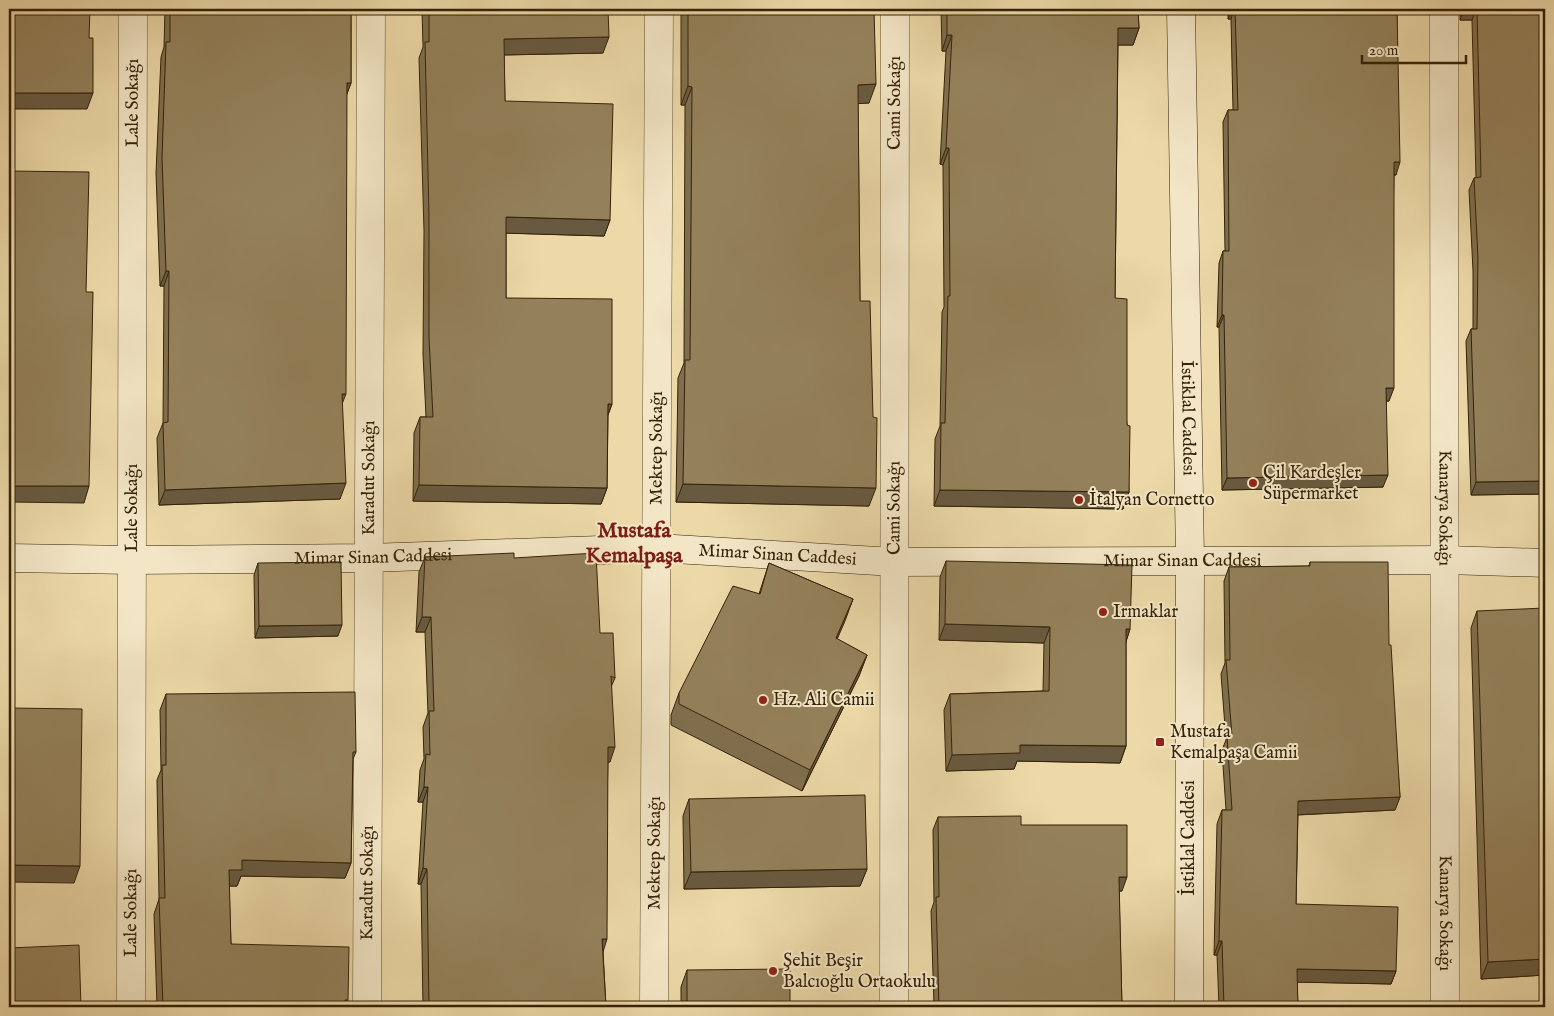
<svg xmlns="http://www.w3.org/2000/svg" width="1554" height="1016" font-family="'IM FELL English',serif">
	<rect width="100%" height="100%" fill="#edd9a8"/>
	<filter id="stains"><feTurbulence type="fractalNoise" baseFrequency=".004" numOctaves="4"/><feColorMatrix values="0 0 0 0 .2 0 0 0 0 .09 0 0 0 0 .02 0 0 0 .5 -.17"/></filter>
	<radialGradient id="worn" r=".72"><stop offset=".6" stop-color="#630" stop-opacity="0"/><stop offset="1" stop-color="#630" stop-opacity=".3"/></radialGradient>
	<g fill="none" stroke-linecap="round" stroke-linejoin="round">
		<defs>
			<g id="street">
				<path id="s1" d="M1444 9 1445 1007"/>
				<path id="s2" d="M131 1007 133 9"/>
				<path id="s3" d="M367 1007 371 9"/>
				<path id="s4" d="M654 1007 659 9"/>
				<path id="s5" d="M894 1007 895 9"/>
			</g>
			<g id="secondary">
				<path id="s6" d="M1181 9 1190 560 1189 1007"/>
				<path id="s7" d="M9 558 132 560 369 558 657 548 895 562 1446 560 1545 563"/>
			</g>
		</defs>
		<!-- street casing -->
		<use href="#street" stroke="#625030" stroke-width="29"/>
		<!-- secondary casing -->
		<use href="#secondary" stroke="#342208" stroke-width="29"/>
		<!-- street -->
		<use href="#street" stroke="#f3e6c6" stroke-width="28"/>
		<!-- secondary -->
		<use href="#secondary" stroke="#f3e6c6" stroke-width="28"/>
	</g>
	<!-- wall -->
	<g fill="#7f6f4e" stroke="#342208">
		<polygon points="165,9 351,9 351,83 346,96 342,403 340,499 159,505 157,438 163,423 164,286 160,286 156,173 161,57 164,47"/>
		<polygon points="422,9 608,9 603,53 504,55 505,101 610,220 604,236 506,233 506,298 612,404 608,415 607,488 601,504 413,501 414,433 420,417 426,417 423,354 424,231 419,58 423,47"/>
		<polygon points="681,9 874,9 869,103 858,103 860,301 869,506 676,502 678,378 684,363 685,105 681,105"/>
		<polygon points="941,9 1138,9 1139,28 1133,45 1118,45 1115,298 1127,425 1129,492 1123,509 934,506 935,439 940,426 942,312 944,307 943,165 940,164 946,51 942,51"/>
		<polygon points="1228,9 1398,9 1397,11 1396,175 1394,175 1389,401 1386,401 1383,487 1222,490 1219,327 1217,327 1219,263 1223,251 1225,251 1223,122 1228,110 1233,110 1231,19 1228,19"/>
		<polygon points="1460,9 1545,9 1545,33 1543,33 1545,494 1471,495 1466,341 1471,329 1473,329 1473,271 1469,190 1474,178 1476,178 1472,20 1460,20"/>
		<polygon points="425,557 514,558 600,633 615,678 611,687 610,762 608,762 603,951 606,1007 423,1007 421,884 418,884 423,802 418,802 420,770 424,759 423,727 428,713 425,632 416,632 419,572"/>
		<polygon points="946,561 1130,629 1126,641 1126,746 1120,763 1017,761 1014,769 946,771 944,710 950,694 1043,691 1044,643 939,640 940,577"/>
		<polygon points="1310,562 1389,645 1400,797 1395,810 1298,815 1296,904 1396,971 1391,984 1297,982 1298,1007 1219,1007 1217,955 1214,955 1217,824 1222,810 1226,810 1222,750 1226,740 1221,674 1225,663 1224,581 1229,567 1309,566"/>
		<polygon points="258,563 338,636 255,638 254,575"/>
		<polygon points="769,563 853,599 837,639 867,655 859,676 802,791 671,725 671,715 679,693 759,594"/>
		<polygon points="1477,611 1545,975 1481,979 1471,628"/>
		<polygon points="166,694 356,752 353,759 351,863 345,878 241,876 237,886 229,886 231,944 348,1000 345,1007 157,1007 154,914 159,899 157,780 161,770 160,710"/>
		<polygon points="689,799 867,869 860,886 684,889 683,816"/>
		<polygon points="938,817 1021,825 1122,891 1119,891 1122,1007 934,1007 931,911 934,902 933,830"/>
		<polygon points="687,970 790,1007 681,1007 681,987"/>
	</g>
	<!-- shaded-wall -->
	<g fill="#685a40" stroke="#342208">
		<polygon points="1232,9 1234,9 1231,19 1228,19"/>
		<polygon points="1464,9 1476,9 1472,20 1460,20"/>
		<polygon points="1542,20 1545,20 1545,33 1537,33"/>
		<polygon points="1118,28 1139,28 1133,45 1113,45"/>
		<polygon points="947,35 952,35 946,51 942,51"/>
		<polygon points="609,37 603,53 498,55 504,39"/>
		<polygon points="347,83 351,83 345,99"/>
		<polygon points="876,84 869,103 851,104 858,85"/>
		<polygon points="688,86 692,87 685,105 681,105"/>
		<polygon points="9,93 93,93 87,109 9,109"/>
		<polygon points="946,148 949,148 943,165 940,164"/>
		<polygon points="1394,162 1400,162 1396,175 1390,175"/>
		<polygon points="506,217 610,220 604,236 500,233"/>
		<polygon points="166,271 169,271 164,286 160,286"/>
		<polygon points="1222,315 1224,315 1219,327 1217,327"/>
		<polygon points="1386,388 1394,388 1389,401 1381,401"/>
		<polygon points="342,394 346,394 340,409"/>
		<polygon points="608,404 612,404 606,420"/>
		<polygon points="1388,475 1383,487 1222,490 1227,478"/>
		<polygon points="1545,481 1545,494 1471,495 1476,482"/>
		<polygon points="346,483 340,499 159,505 165,490"/>
		<polygon points="683,484 876,488 869,506 676,502"/>
		<polygon points="419,485 607,488 601,504 413,501"/>
		<polygon points="9,486 89,486 84,503 9,502"/>
		<polygon points="940,490 1129,492 1123,509 934,506"/>
		<polygon points="853,599 845,621 828,660 836,638"/>
		<polygon points="422,617 431,617 425,632 416,632"/>
		<polygon points="945,624 1050,627 1044,643 939,640"/>
		<polygon points="342,625 338,636 255,638 259,626"/>
		<polygon points="1126,629 1130,629 1125,645"/>
		<polygon points="867,655 859,676 802,791 810,770"/>
		<polygon points="1020,745 1126,746 1120,763 1017,761 1014,769 946,771 952,755"/>
		<polygon points="608,747 615,747 610,762 603,762"/>
		<polygon points="424,787 428,787 423,802 418,802"/>
		<polygon points="1400,797 1395,810 1293,815 1298,801"/>
		<polygon points="242,860 351,863 345,878 241,876 237,886 223,886 229,870"/>
		<polygon points="9,865 80,866 74,883 9,882"/>
		<polygon points="423,868 427,869 421,884 418,884"/>
		<polygon points="867,869 860,886 684,889 691,872"/>
		<polygon points="1119,877 1127,877 1122,891 1114,891"/>
		<polygon points="602,939 607,939 602,955"/>
		<polygon points="1219,941 1222,941 1217,955 1214,955"/>
		<polygon points="1545,959 1545,975 1481,979 1488,962"/>
		<polygon points="1297,969 1396,971 1391,984 1292,982"/>
		<polygon points="345,1000 348,1000 345,1007 342,1007"/>
	</g>
	<!-- building -->
	<g fill="#94815b" stroke="#342208">
		<polygon points="9,9 90,9 89,38 93,38 93,93 9,93"/>
		<polygon points="170,9 351,9 351,83 347,83 346,394 342,394 346,483 165,490 163,423 168,422 169,271 166,271 162,158 166,42 170,42"/>
		<polygon points="429,9 608,9 609,37 504,39 505,101 613,104 610,220 506,217 506,298 612,299 612,404 608,404 607,488 419,485 420,417 433,417 429,338 429,215 425,42 429,42"/>
		<polygon points="688,9 874,9 876,84 858,85 860,301 870,301 873,417 877,418 876,488 683,484 685,360 690,360 692,87 688,86"/>
		<polygon points="947,9 1138,9 1139,28 1118,28 1115,298 1127,299 1127,425 1130,426 1129,492 940,490 941,423 945,423 948,296 950,296 949,148 946,148 952,35 947,35"/>
		<polygon points="1235,9 1397,9 1400,162 1394,162 1394,388 1386,388 1388,475 1227,478 1224,315 1222,315 1223,251 1229,251 1228,110 1238,110"/>
		<polygon points="1477,9 1545,9 1545,20 1542,20 1545,49 1545,481 1476,482 1471,329 1477,329 1478,258 1474,178 1481,177"/>
		<polygon points="9,171 89,172 86,292 93,292 89,486 9,486"/>
		<polygon points="514,553 514,558 596,553 600,633 613,633 615,678 611,676 615,747 608,747 607,939 602,939 606,1007 429,1007 427,869 423,868 428,787 424,787 426,754 430,755 429,711 434,711 431,617 422,617 425,557"/>
		<polygon points="946,561 1132,565 1130,629 1126,629 1126,746 1020,745 1020,753 952,755 950,694 1049,691 1050,627 945,624"/>
		<polygon points="341,562 342,625 259,626 258,563"/>
		<polygon points="1310,562 1388,562 1389,645 1391,645 1400,797 1298,801 1296,904 1398,907 1396,971 1297,969 1298,1007 1224,1007 1222,941 1219,941 1222,810 1232,810 1227,736 1232,736 1226,660 1230,660 1229,567 1310,566"/>
		<polygon points="769,563 853,599 836,638 867,655 810,770 679,704 679,693 733,586 760,594"/>
		<polygon points="1545,608 1545,959 1488,962 1477,611"/>
		<polygon points="355,692 356,752 353,752 351,863 242,860 242,870 229,870 231,944 349,947 348,1000 345,1000 345,1007 163,1007 159,898 165,898 162,765 166,765 166,694"/>
		<polygon points="9,708 82,709 80,866 9,865"/>
		<polygon points="865,795 867,869 691,872 689,799"/>
		<polygon points="1021,816 1021,825 1127,825 1127,877 1119,877 1122,1007 939,1007 936,897 939,897 938,817"/>
		<polygon points="79,945 81,1007 9,1007 9,948"/>
		<polygon points="790,969 790,1007 687,1007 687,970"/>
	</g>
	<!-- markers -->
	<g fill="#8f2418" stroke="#f3e6c6" stroke-width="2">
		<circle cx="1253" cy="483" r="5"/>
		<circle cx="1079" cy="500" r="5"/>
		<circle cx="1103" cy="612" r="5"/>
		<circle cx="763" cy="700" r="5"/>
		<rect x="1155" y="737" width="10" height="10" rx="2.5"/>
		<circle cx="773" cy="971" r="5"/>
	</g>
	<g text-anchor="middle" dominant-baseline="central" stroke-width="4" stroke-linejoin="round" paint-order="stroke">
		<!-- street labels -->
		<g font-size="18" fill="#342208" stroke="#f3e6c6">
			<text stroke="none"><textPath href="#s2" startOffset="904">Lale Sokağı</textPath></text>
			<text stroke="none"><textPath href="#s5" startOffset="904">Cami Sokağı</textPath></text>
			<text stroke="none"><textPath href="#s6" startOffset="409">İstiklal Caddesi</textPath></text>
			<text stroke="none"><textPath href="#s4" startOffset="559">Mektep Sokağı</textPath></text>
			<text stroke="none"><textPath href="#s3" startOffset="529">Karadut Sokağı</textPath></text>
			<text stroke="none"><textPath href="#s2" startOffset="499">Lale Sokağı</textPath></text>
			<text stroke="none"><textPath href="#s5" startOffset="499">Cami Sokağı</textPath></text>
			<text stroke="none"><textPath href="#s1" startOffset="499">Kanarya Sokağı</textPath></text>
			<text stroke="none"><textPath href="#s7" startOffset="769">Mimar Sinan Caddesi</textPath></text>
			<text stroke="none"><textPath href="#s7" startOffset="364">Mimar Sinan Caddesi</textPath></text>
			<text stroke="none"><textPath href="#s7" startOffset="1174">Mimar Sinan Caddesi</textPath></text>
			<text transform="translate(1189 838) rotate(-90)">İstiklal Caddesi</text>
			<text stroke="none"><textPath href="#s4" startOffset="154">Mektep Sokağı</textPath></text>
			<text stroke="none"><textPath href="#s3" startOffset="124">Karadut Sokağı</textPath></text>
			<text stroke="none"><textPath href="#s2" startOffset="94">Lale Sokağı</textPath></text>
			<text stroke="none"><textPath href="#s1" startOffset="904">Kanarya Sokağı</textPath></text>
		</g>
		<!-- poi labels -->
		<g font-size="18" fill="#342208" stroke="#f3e6c6" text-anchor="start">
			<text x="1263" y="473">Çil Kardeşler<tspan x="1263" dy="21">Süpermarket</tspan></text>
			<text x="1089" y="500">İtalyan Cornetto</text>
			<text x="1113" y="612">Irmaklar</text>
			<text x="773" y="700">Hz. Ali Camii</text>
			<text x="1170" y="732">Mustafa<tspan x="1170" dy="21">Kemalpaşa Camii</tspan></text>
			<text x="783" y="961">Şehit Beşir<tspan x="783" dy="21">Balcıoğlu Ortaokulu</tspan></text>
		</g>
		<!-- district labels -->
		<g font-size="22" font-weight="bold" fill="#7a1f14" stroke="#f3e6c6">
			<text x="634" y="531">Mustafa<tspan x="634" dy="25">Kemalpaşa</tspan></text>
		</g>
	</g>
	<!-- margin -->
	<rect width="1554" height="1016" fill="none" stroke="#edd9a8" stroke-width="30"/>
	<rect x="10" y="10" width="1534" height="996" fill="none" stroke="#342208" stroke-width="2.5"/>
	<rect x="15" y="15" width="1524" height="986" fill="none" stroke="#342208"/>
	<!-- scale -->
	<path d="M1362 55v8h104v-8" fill="none" stroke="#342208" stroke-width="2.5"/>
	<text x="1369" y="55" font-size="15" fill="#342208" stroke="#f3e6c6" stroke-width="4" paint-order="stroke">20 m</text>
	<rect width="100%" height="100%" filter="url(#stains)"/>
	<rect width="100%" height="100%" fill="url(#worn)"/>
</svg>
